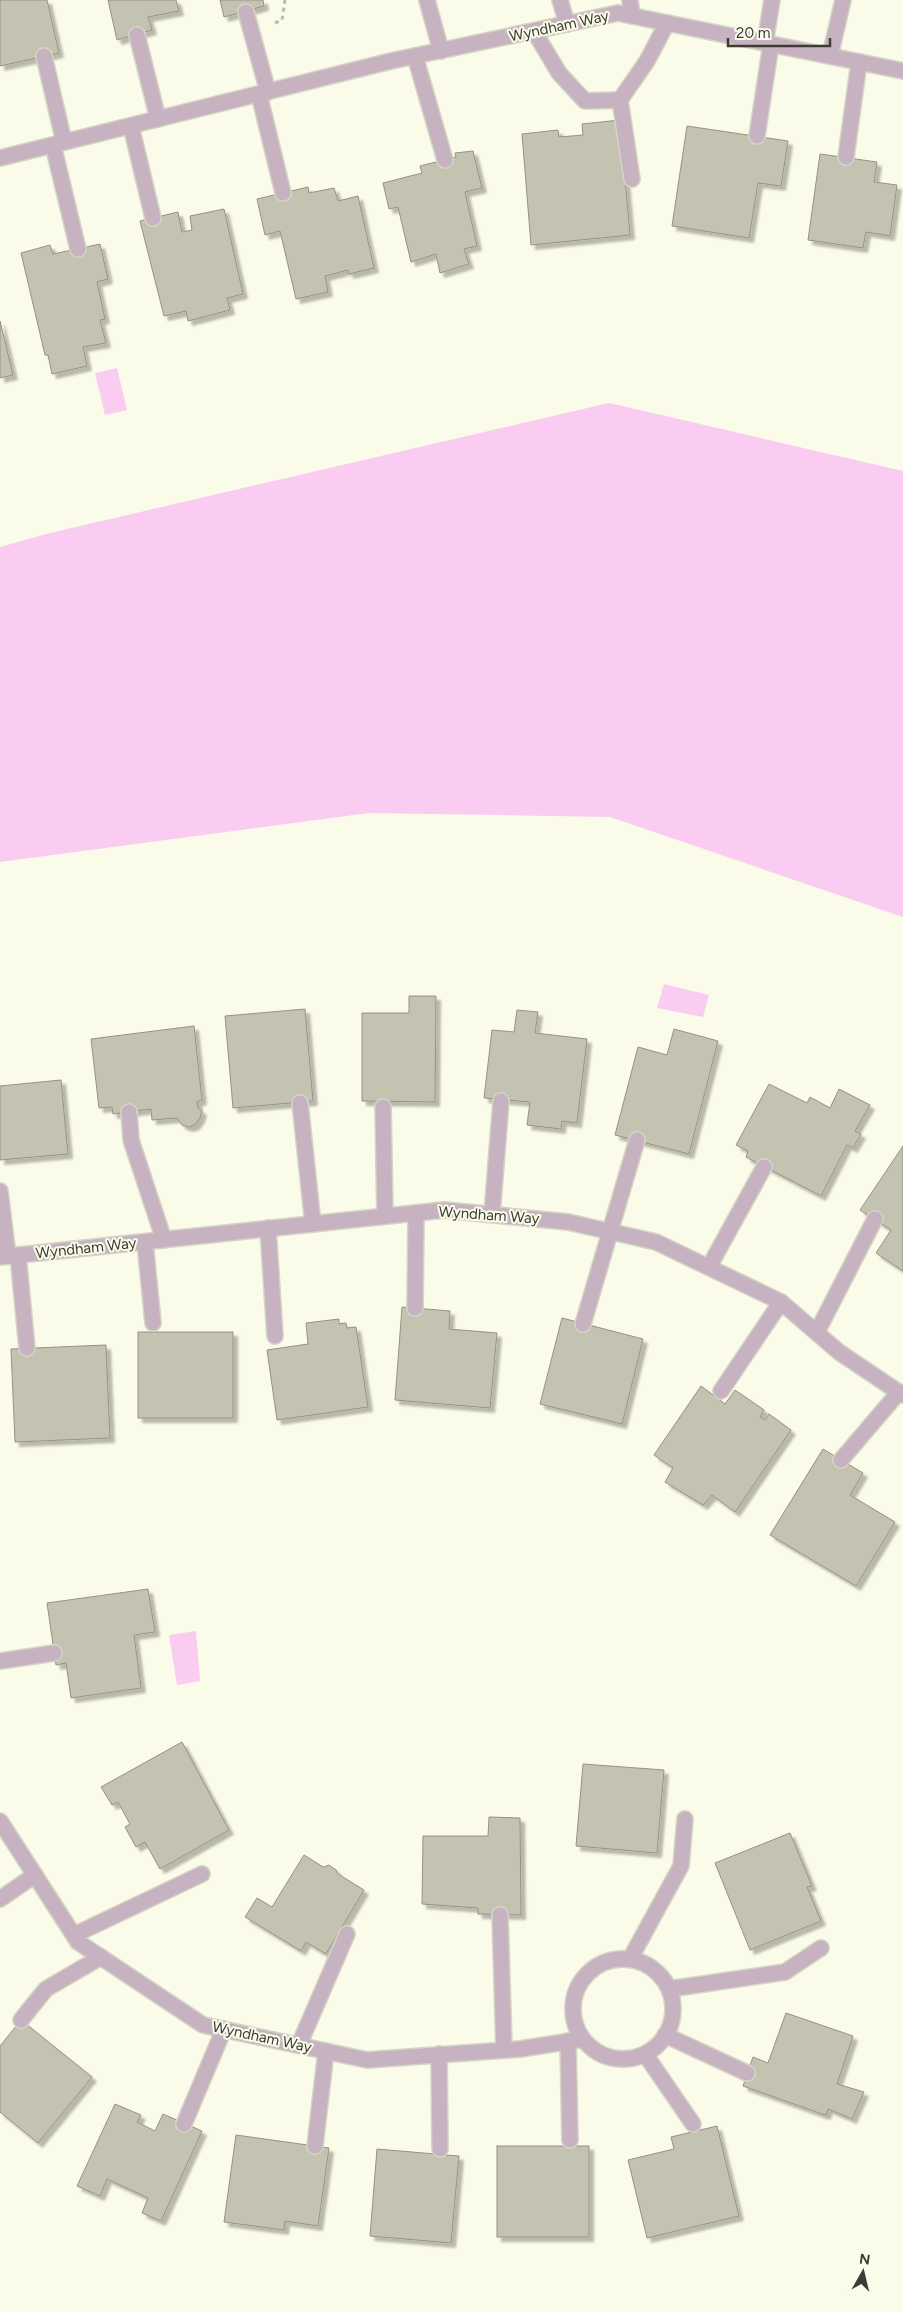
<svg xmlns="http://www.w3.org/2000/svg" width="903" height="2312" font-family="Figtree,sans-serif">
	<defs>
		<filter id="shadow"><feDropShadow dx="4.5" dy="4.5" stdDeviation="1" flood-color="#0004"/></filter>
	</defs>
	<rect width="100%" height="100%" fill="#fbfbe9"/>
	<!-- water -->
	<g fill="#faccf1">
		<polygon points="117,368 127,410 105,415 95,373"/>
		<polygon points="609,403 903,471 903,917 610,817 369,813 0,862 0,547 50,533"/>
		<polygon points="664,984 709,995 703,1017 657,1008"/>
		<polygon points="196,1631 200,1681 177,1685 169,1635"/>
	</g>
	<!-- building -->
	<g fill="#c4c3b2" stroke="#949383" filter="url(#shadow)">
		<polygon points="0,0 47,0 59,53 0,66"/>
		<polygon points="108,0 176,0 179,11 148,17 152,30 117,40"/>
		<polygon points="220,0 263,0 264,6 224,17"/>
		<polygon points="620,120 630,235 531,245 522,134 558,130 559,137 583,135 582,124"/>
		<polygon points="687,126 788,141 781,186 758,183 749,238 672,226"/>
		<polygon points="473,151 482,188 465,192 477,246 464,249 469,264 440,273 436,254 411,262 398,207 389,209 383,183 422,173 420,166 456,157 455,153"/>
		<polygon points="820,154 877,162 874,182 897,185 890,236 866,232 863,248 808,240"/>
		<polygon points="308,187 309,193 334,188 338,201 358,196 374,268 349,274 348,270 325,276 328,292 296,299 280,231 265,235 257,199"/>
		<polygon points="224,209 243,294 227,298 230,310 188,321 186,311 164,316 140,221 178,212 182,232 192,230 190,216"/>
		<polygon points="100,244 108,279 97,282 105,319 100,320 106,343 83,347 87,366 52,374 48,355 45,355 21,253 50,245 53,254"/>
		<polygon points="0,321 13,375 0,378"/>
		<polygon points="409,996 436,996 435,1102 362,1101 362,1013 409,1013"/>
		<polygon points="305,1009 313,1101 233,1108 225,1016"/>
		<polygon points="517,1010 538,1012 535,1033 587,1039 577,1123 562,1121 561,1129 527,1125 530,1102 484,1098 492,1030 514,1032"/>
		<polygon points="194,1026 202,1100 197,1102 198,1108 202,1111 200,1118 195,1125 189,1127 182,1125 177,1118 152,1120 151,1109 113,1114 112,1107 99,1108 91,1039"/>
		<polygon points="674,1029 718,1041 689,1154 615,1135 638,1047 667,1055"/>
		<polygon points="61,1080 68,1154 0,1160 0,1086"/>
		<polygon points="769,1084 807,1103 810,1097 830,1108 839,1089 870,1105 855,1131 861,1134 853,1148 847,1145 821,1196 746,1157 748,1151 736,1145"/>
		<polygon points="903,1146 903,1271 876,1253 891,1230 860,1210"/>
		<polygon points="402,1307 450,1311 449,1329 497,1333 490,1408 395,1400"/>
		<polygon points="562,1318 643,1339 622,1424 540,1404"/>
		<polygon points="339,1319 339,1324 346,1323 347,1328 356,1327 368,1407 277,1420 267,1350 308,1344 306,1323"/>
		<rect x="138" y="1332" width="95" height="86"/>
		<polygon points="106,1345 110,1438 15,1442 11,1349"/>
		<polygon points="701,1386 725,1404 735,1390 764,1410 760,1417 765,1420 769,1414 791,1430 735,1512 712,1495 703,1505 665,1482 673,1468 654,1455"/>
		<polygon points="823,1449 863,1473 850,1495 895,1522 856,1586 770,1535"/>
		<polygon points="148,1589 155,1632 134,1635 141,1688 71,1698 66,1663 56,1665 47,1603"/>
		<polygon points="182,1742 229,1830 160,1869 145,1842 136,1847 125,1827 130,1824 118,1802 112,1805 101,1787"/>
		<polygon points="583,1764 664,1770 657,1853 576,1846"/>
		<polygon points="489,1817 520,1818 521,1915 478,1914 478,1908 422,1904 423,1836 488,1836"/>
		<polygon points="790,1833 812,1886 807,1887 821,1921 750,1950 715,1863"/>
		<polygon points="304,1855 323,1867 329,1865 336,1870 338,1874 364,1890 326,1954 306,1942 301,1951 245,1917 257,1898 272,1907"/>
		<polygon points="786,2013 853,2036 837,2084 864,2092 852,2119 828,2109 826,2115 822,2114 743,2086 753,2057 768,2063"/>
		<polygon points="21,2020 92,2077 38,2143 0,2112 0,2046"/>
		<polygon points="115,2104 141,2115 137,2122 155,2131 163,2114 202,2131 161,2221 142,2213 148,2198 107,2179 100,2196 77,2186"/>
		<polygon points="717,2126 739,2216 647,2238 628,2160 674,2149 671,2137"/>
		<polygon points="236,2135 329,2148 318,2226 285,2221 284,2230 224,2222"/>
		<rect x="497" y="2146" width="92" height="91"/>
		<polygon points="377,2149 459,2156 451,2243 370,2236"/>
	</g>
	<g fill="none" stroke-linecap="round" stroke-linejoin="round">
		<defs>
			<g id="minor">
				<polyline points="427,0 441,51"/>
				<polyline points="560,0 567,24"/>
				<polyline points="630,0 632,16"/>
				<polyline points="246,12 268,92"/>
				<polyline points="534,31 559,73 585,101 620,100 632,179"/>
				<polyline points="137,35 158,119"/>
				<polyline points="765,43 772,0"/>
				<polyline points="44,56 64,142"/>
				<polyline points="415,56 445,160"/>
				<polyline points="830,56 843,0"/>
				<polyline points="259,94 283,193"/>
				<polyline points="620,100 647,61 667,23"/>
				<polyline points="131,126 153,218"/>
				<polyline points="757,136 771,44"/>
				<polyline points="53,145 78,249"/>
				<polyline points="846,157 859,62"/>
				<polyline points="0,158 391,61 618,13 903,71"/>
				<polyline points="300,1103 313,1224"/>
				<polyline points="383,1107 385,1216"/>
				<polyline points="129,1112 131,1140 164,1240"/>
				<polyline points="0,1191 8,1256"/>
				<polyline points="492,1214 501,1101"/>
				<polyline points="268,1228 275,1336"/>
				<polyline points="145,1242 153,1323"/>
				<polyline points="18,1255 27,1348"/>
				<polyline points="0,1257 444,1210 568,1222 656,1242 781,1302 839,1352 903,1395"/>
				<polyline points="709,1267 764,1167"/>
				<polyline points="415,1308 416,1213"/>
				<polyline points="583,1324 637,1140"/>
				<polyline points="817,1332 875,1219"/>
				<polyline points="721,1391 781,1302"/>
				<polyline points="841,1460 899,1392"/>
				<polyline points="0,1661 54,1653"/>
				<polyline points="0,1821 78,1942 203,2025 367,2060 520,2049 583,2039"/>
				<polyline points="0,1899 35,1875"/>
				<polyline points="500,1915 504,2050"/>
				<polyline points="74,1935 202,1874"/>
				<polyline points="630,1959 681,1866 685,1819"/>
				<circle cx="623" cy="2009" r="50"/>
				<polyline points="669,1989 785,1972 821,1948"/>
				<polyline points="21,2020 46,1989 101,1957"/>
				<polyline points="665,2035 747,2073"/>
				<polyline points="568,2041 570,2140"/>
				<polyline points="299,2045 347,1934"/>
				<polyline points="439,2054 440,2149"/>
				<polyline points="645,2054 693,2124"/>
				<polyline points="184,2124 224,2029"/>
				<polyline points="315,2146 326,2051"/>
			</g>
		</defs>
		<!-- minor casing -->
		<use href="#minor" stroke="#d5d5c5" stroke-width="18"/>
		<!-- path -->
		<polyline stroke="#bbbbac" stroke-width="3" stroke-dasharray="4 4" stroke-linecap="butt" points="275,23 282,20 285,0"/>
		<!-- minor -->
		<use href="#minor" stroke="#c7b2c2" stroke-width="15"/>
	</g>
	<g text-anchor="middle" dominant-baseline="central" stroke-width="4" stroke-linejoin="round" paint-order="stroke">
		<!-- street labels -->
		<g font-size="15" fill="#3c3c35" stroke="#fbfbe9">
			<text transform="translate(559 26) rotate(-12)">Wyndham Way</text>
			<text transform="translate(489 1215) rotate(4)">Wyndham Way</text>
			<text transform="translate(86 1248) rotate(-6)">Wyndham Way</text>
			<text transform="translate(262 2037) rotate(12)">Wyndham Way</text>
		</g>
	</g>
	<!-- north arrow -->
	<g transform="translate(863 2272) rotate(8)" stroke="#fbfbe9" stroke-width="4" paint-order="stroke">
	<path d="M0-4L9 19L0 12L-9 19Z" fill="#3c3c35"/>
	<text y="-8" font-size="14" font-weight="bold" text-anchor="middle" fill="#3c3c35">N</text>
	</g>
	<!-- scale -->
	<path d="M728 38v8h102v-8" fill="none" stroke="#3c3c35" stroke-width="2.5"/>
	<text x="736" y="38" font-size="15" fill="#3c3c35" stroke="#fbfbe9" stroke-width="4" paint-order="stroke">20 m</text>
</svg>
